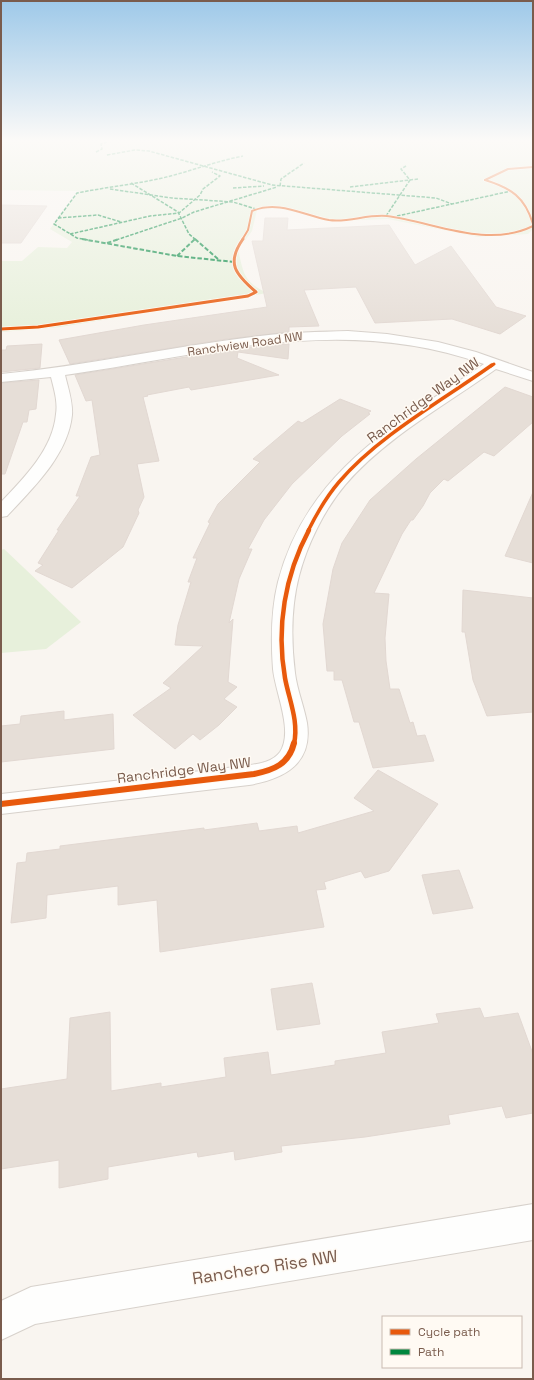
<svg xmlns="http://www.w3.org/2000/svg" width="534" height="1380" font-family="'Space Grotesk',sans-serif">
	<rect width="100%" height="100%" fill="#f9f5f0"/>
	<!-- green -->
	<g fill="#e7f0db">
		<path d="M1 142H533V229L528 234 478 237 388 219 334 221 277 208 257 210 252 231 238 250C244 274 243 281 267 293L60 327 1 332V261H22L38 247 67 248 72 242 50 229 78 191 1 190Z"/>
		<polygon points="4,549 81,622 46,649 1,653 1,550"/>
	</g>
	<!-- building -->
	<g fill="#e6ded7" stroke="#e2d8d2">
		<polygon points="1,205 47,206 21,243 1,243"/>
		<polygon points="265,218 288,218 287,230 389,225 415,265 451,246 496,307 526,316 500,334 452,319 375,323 356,287 304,290 319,326 289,327 289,332 227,339 70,364 59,340 144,325 267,307 252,241 263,241"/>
		<polygon points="42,344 40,368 1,372 1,350 6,350 7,346"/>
		<polygon points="275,344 289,344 288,359 238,352 237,358 279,375 191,390 189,387 147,395 148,396 143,397 159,461 137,464 144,497 138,510 139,513 123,547 72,588 35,571 43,565 38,563 59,530 57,530 80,496 76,496 91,457 100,455 92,400 86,401 75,375 223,351"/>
		<polygon points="39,380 36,409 29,410 27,422 23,422 5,474 1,474 1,383"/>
		<polygon points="505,387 533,397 533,422 494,456 484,452 448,481 444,479 430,493 423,506 413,520 411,520 402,534 374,593 389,594 385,638 386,661 390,689 399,689 410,723 413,722 417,736 425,735 434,761 373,768 359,722 354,722 342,680 334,680 334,671 327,671 323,624 333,569 342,543 370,500 416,459"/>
		<polygon points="340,399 371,411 368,413 370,414 342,436 292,484 264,520 248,549 252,549 239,579 229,623 233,619 228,682 237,687 224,699 237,707 219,725 200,740 193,734 175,749 133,715 171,688 163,683 203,646 175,645 178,625 191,582 188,582 197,558 193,558 210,523 208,522 218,504 260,462 253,459 298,421 302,423"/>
		<polygon points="533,492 533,563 505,556"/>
		<polygon points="463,590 533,598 533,712 487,716 473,680 465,632 462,632"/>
		<polygon points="64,711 64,720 113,714 114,749 1,762 1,726 20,724 21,716"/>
		<polygon points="378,770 438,804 389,871 365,878 361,871 324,882 326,889 316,890 324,927 160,952 157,900 118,905 118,886 47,895 46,918 11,923 17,863 26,862 27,853 60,849 60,846 204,828 204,830 257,823 259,831 297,826 298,833 374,811 354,798"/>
		<polygon points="459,870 473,908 433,914 422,875"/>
		<polygon points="312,983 320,1024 277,1030 271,989"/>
		<polygon points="480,1008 484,1018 518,1013 533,1054 533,1113 506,1118 502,1106 448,1115 450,1124 365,1137 281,1146 282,1152 235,1160 234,1151 198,1157 197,1152 108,1167 108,1179 59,1188 59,1160 1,1169 1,1089 67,1079 70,1018 110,1012 111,1091 161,1083 161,1087 226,1077 224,1058 268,1052 271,1075 335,1065 335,1061 386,1053 382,1032 439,1023 436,1014"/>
	</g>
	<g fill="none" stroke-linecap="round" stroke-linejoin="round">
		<defs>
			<g id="minor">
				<path d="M348 331 387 334 438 342 476 352 533 372V381L496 369C447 404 385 438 345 485 324 510 307 545 299 576 291 607 291 641 295 673 297 690 304 706 307 723 313 764 284 779 249 785L1 814V794L244 766C256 764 272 763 280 752 294 731 275 692 273 669 271 641 271 610 278 582 307 470 397 424 484 364 341 313 208 355 65 375 68 388 73 402 72 415 68 455 33 488 7 516L1 517V502C24 478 53 449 56 414 58 402 54 389 51 377L1 382V374C88 366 173 346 260 336 289 332 319 332 348 331Z"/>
				<polygon points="533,1204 533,1240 35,1324 1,1340 1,1301 31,1287"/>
			</g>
		</defs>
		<!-- minor casing -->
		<use href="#minor" stroke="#d7d1cb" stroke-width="2"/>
		<!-- minor -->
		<use href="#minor" fill="#fefefd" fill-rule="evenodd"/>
		<!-- quiet-far1 -->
		<g stroke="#00873e" stroke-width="1.5" stroke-dasharray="3.5 1.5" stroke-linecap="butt">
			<polyline points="96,152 102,149 101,144 107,142"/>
			<polyline points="107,155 135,150 149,151 272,185 436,198 452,204"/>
			<polyline points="131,183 178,212 189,234 196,240"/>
			<polyline points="280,186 281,179 304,163"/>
			<polyline points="350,187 418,179"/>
			<polyline points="233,188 264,186"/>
			<polyline points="110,189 172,198 233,202 256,209"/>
			<polyline points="386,216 410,180 401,169 406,166"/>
			<polyline points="397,216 511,191"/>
			<polyline points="58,218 98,215 121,222"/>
			<polyline points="70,234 150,216 179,213 200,195 203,189 220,176 212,172"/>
			<path d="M88 240 77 238 54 224 77 193C102 188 128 185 153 180 184 174 212 162 243 156"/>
			<polyline points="116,240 182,218 194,212 277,187"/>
		</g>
		<!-- quiet -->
		<g stroke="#00873e" stroke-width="2" stroke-dasharray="4.5 2" stroke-linecap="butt">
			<polyline points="82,239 177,256 234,262"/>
			<polyline points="195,239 219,260"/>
			<polyline points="107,243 119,239"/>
			<polyline points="177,256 195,239"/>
		</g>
		<defs>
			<g id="cycleway-far4">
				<path d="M485 180C511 188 525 197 533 224"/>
				<polyline points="485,180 508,169 533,167"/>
				<path d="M242 240 248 230 252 211C278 200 303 215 329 220 348 223 367 214 387 216 434 222 486 249 533 226"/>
			</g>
			<g id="cycleway-far3">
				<path d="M1 329 38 327 248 296 256 292C235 274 226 263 243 239"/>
				<polyline points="491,366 494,364"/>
			</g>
			<path id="cycleway-far2" d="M308 531C317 513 327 496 339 482 378 436 443 400 492 365"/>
			<path id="cycleway-far1" d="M294 744C299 721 289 700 285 678 276 627 285 575 309 530"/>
			<path id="cycleway" d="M1 804 254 774C274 770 289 764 294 743"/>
		</defs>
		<!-- cycleway-far4 casing -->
		<use href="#cycleway-far4" stroke="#fffaf3" stroke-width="3"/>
		<!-- cycleway-far3 casing -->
		<use href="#cycleway-far3" stroke="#fffaf3" stroke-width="4.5"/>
		<!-- cycleway-far2 casing -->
		<use href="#cycleway-far2" stroke="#fffaf3" stroke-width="5.5"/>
		<!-- cycleway-far1 casing -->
		<use href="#cycleway-far1" stroke="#fffaf3" stroke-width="7"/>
		<!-- cycleway casing -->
		<use href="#cycleway" stroke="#fffaf3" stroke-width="8"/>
		<!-- cycleway-far4 -->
		<use href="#cycleway-far4" stroke="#e8590c" stroke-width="2"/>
		<!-- cycleway-far3 -->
		<use href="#cycleway-far3" stroke="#e8590c" stroke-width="3"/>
		<!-- cycleway-far2 -->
		<use href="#cycleway-far2" stroke="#e8590c" stroke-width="3.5"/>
		<!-- cycleway-far1 -->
		<use href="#cycleway-far1" stroke="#e8590c" stroke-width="4.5"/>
		<!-- cycleway -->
		<use href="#cycleway" stroke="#e8590c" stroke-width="6"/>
	</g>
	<!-- sky -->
	<linearGradient id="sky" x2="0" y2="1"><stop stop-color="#9ec9e9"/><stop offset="0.42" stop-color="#fcfaf8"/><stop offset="1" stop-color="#fcfaf8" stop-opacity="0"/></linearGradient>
	<rect width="534" height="335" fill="url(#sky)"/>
	<g text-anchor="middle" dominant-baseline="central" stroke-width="3" stroke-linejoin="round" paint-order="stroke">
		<!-- far-street labels -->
		<g font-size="12" fill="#7a5c4d" stroke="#fffaf3">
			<text transform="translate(245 344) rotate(-8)">Ranchview Road NW</text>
		</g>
		<!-- street labels -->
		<g font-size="14" fill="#7a5c4d" stroke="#fffaf3">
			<text transform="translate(423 400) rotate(-36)">Ranchridge Way NW</text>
			<text transform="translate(184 770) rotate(-7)">Ranchridge Way NW</text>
		</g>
		<!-- near-street labels -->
		<g font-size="17" fill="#7a5c4d" stroke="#fffaf3">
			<text transform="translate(265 1267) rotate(-9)">Ranchero Rise NW</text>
		</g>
	</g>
	<!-- border -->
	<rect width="534" height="1380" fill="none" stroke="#7a5c4d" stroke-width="4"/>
	<!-- legend -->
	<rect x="382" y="1316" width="140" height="52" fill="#fffaf3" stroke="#cabbb1"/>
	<rect x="390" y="1329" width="20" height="6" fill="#e8590c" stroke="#cabbb1"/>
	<text x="418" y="1336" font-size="12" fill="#7a5c4d">Cycle path</text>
	<rect x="390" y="1349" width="20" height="6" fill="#00873e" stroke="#cabbb1"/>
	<text x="418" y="1356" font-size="12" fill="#7a5c4d">Path</text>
</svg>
